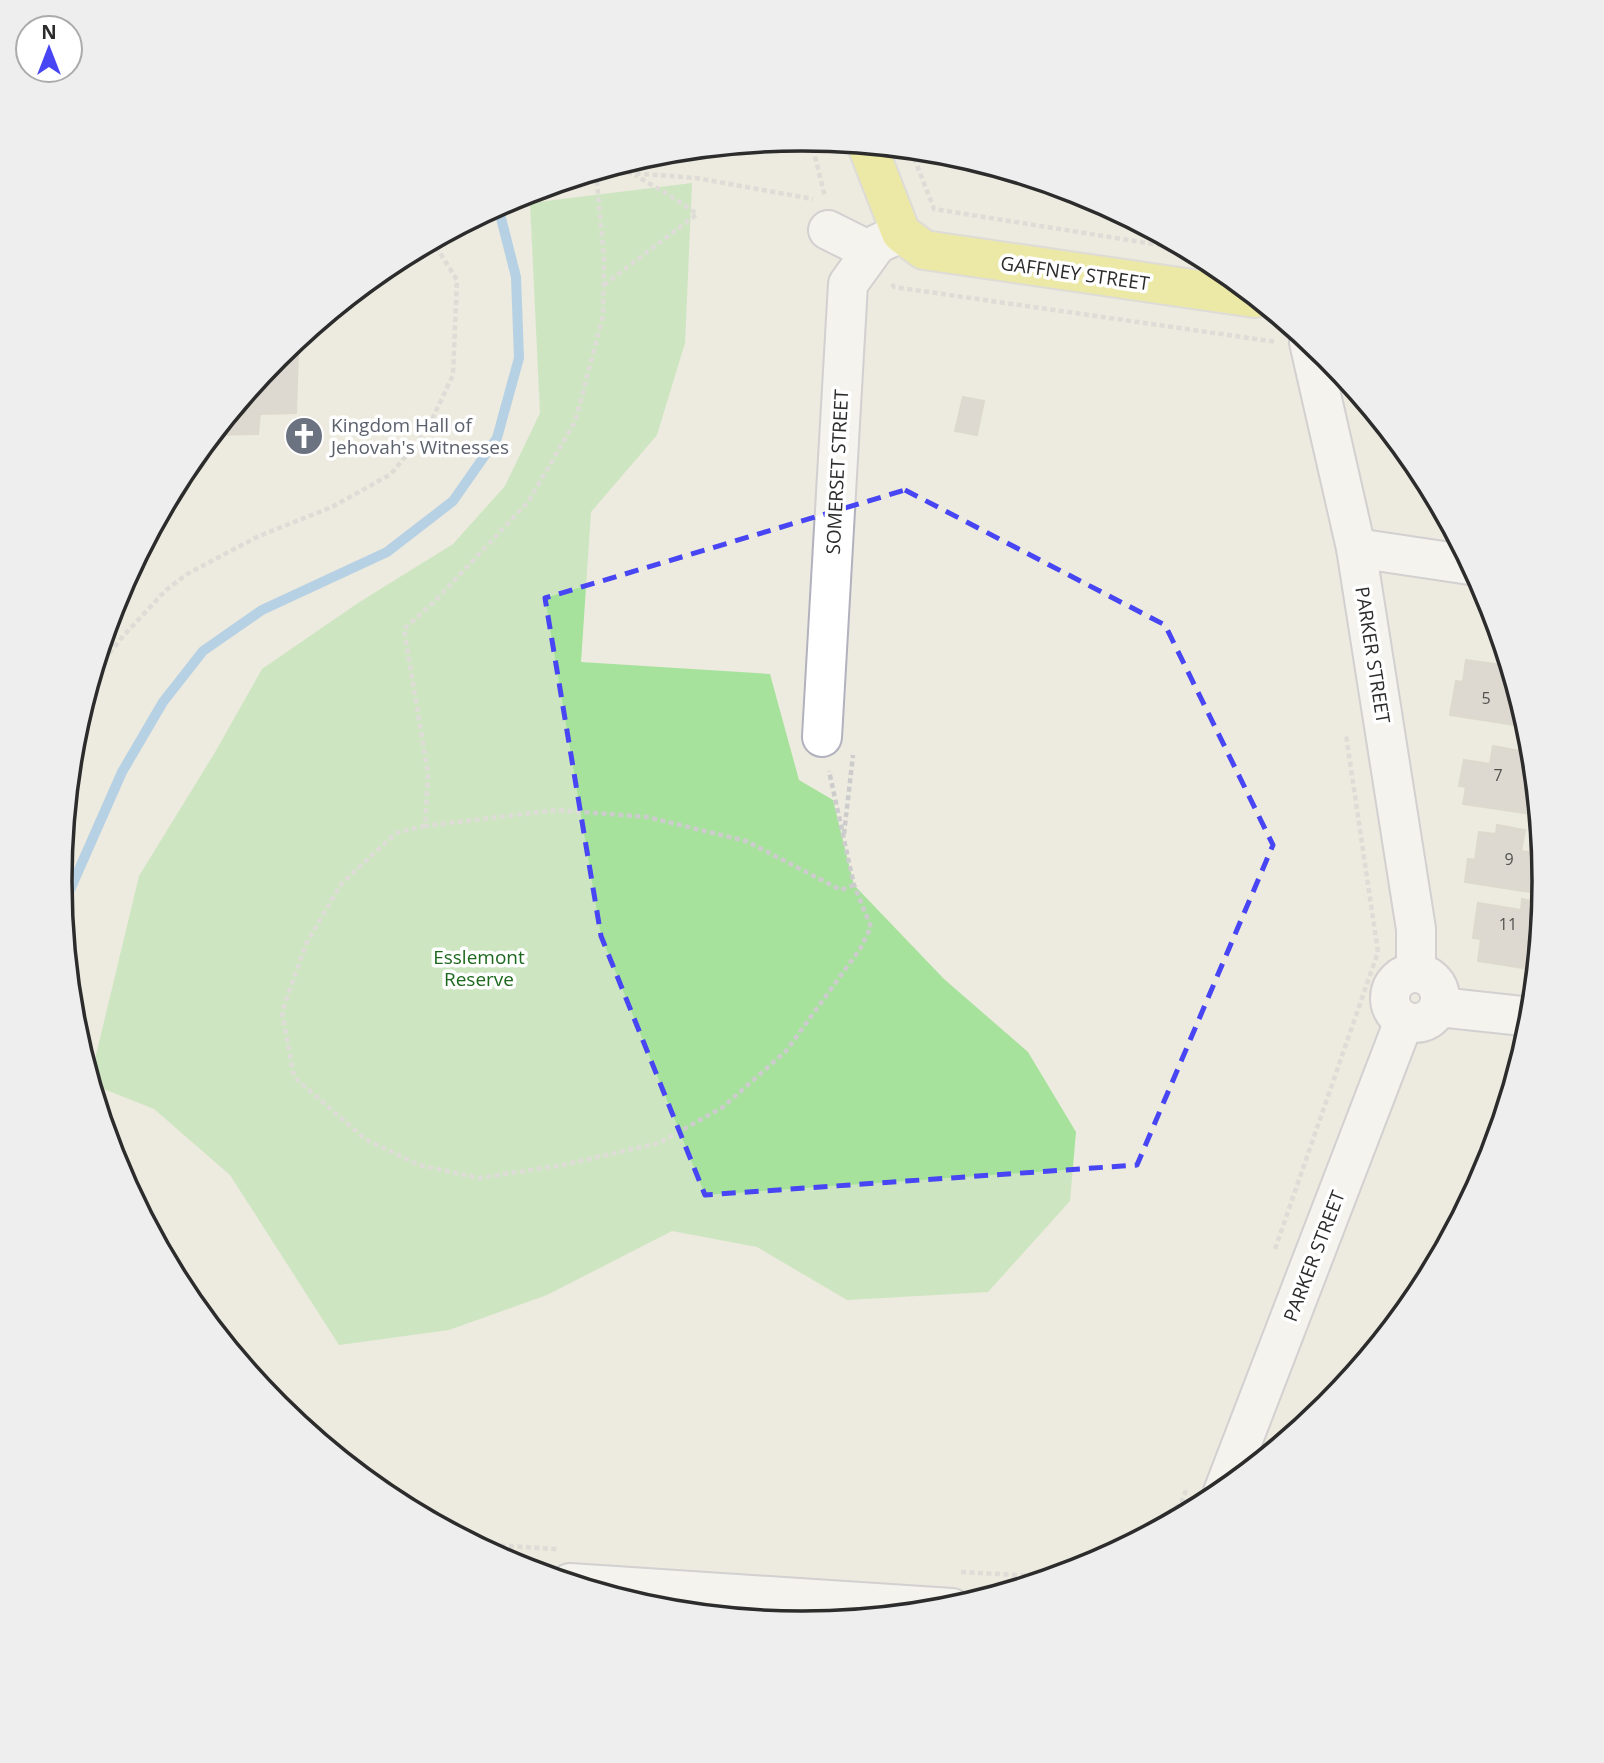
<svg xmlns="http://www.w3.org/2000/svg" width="1604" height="1763" font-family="'Open Sans',sans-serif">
	<rect width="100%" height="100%" fill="#edeadf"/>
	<!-- green -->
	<polygon fill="#a7e29d" points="692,183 685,343 657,435 591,512 581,662 770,674 799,780 833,800 854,885 944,979 1028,1052 1076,1132 1070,1201 988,1292 847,1300 757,1247 672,1231 547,1295 449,1330 339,1345 230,1175 154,1109 91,1084 90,1080 139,876 214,754 262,669 358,603 453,544 505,486 540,413 530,203"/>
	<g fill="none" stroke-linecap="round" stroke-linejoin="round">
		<!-- stream -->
		<polyline stroke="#76b4eb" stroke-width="10" points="62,908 122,772 163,702 203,651 262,610 387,552 453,501 497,438 519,358 516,277 498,206"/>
	</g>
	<!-- building -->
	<g fill="#c9c6be" stroke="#c9c6b8" stroke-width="2">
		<polygon points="283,352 298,352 296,413 260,414 258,434 213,435"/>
		<polygon points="963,397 984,401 977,435 955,431"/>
		<polygon points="1466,660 1509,666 1527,727 1450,715 1456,681 1463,682"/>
		<polygon points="1493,746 1532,753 1538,815 1463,804 1466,787 1459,786 1464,760 1490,764"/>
		<polygon points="1497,825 1525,830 1521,851 1542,854 1543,894 1465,882 1468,859 1475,860 1479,832 1496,834"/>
		<polygon points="1522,899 1542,903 1536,970 1478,961 1481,939 1473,938 1478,903 1521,910"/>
	</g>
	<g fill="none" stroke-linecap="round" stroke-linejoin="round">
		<defs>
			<g id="minor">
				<polyline points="828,230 870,251"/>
				<polyline points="1309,342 1356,548 1416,929 1416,972"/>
				<polyline points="1356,548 1470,565"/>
				<polyline points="822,737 848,284 877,244 901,233"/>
				<circle cx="1415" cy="998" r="25"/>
				<polyline points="1439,1007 1531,1017"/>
				<polyline points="1223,1492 1404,1021"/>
				<polyline points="570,1583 952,1608"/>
			</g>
			<polyline id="major" points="867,145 901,233 924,250 1255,298"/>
		</defs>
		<!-- minor casing -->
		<use href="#minor" stroke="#b2b2bf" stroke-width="42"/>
		<!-- major casing -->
		<use href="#major" stroke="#ccc" stroke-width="42"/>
		<!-- path -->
		<g stroke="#ccc" stroke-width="4.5" stroke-dasharray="5 3.5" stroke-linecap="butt">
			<polyline points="811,140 825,197"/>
			<polyline points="911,150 934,209 1172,247"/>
			<polyline points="611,167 631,173 696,178 813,199"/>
			<polyline points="596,172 604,258 603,316 575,422 528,502 433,603 404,629 428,774 425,826 557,810 647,817 746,841 841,890 854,885"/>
			<polyline points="892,284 894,287 1277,342"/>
			<polyline points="604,285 697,214 677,200 635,175"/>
			<polyline points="93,673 125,634 166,590 187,574 259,536 332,507 391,474 427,430 453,375 457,280 438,250 427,244"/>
			<polyline points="425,826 396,833 341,884 306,944 282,1012 294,1077 365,1139 419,1165 479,1178 563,1165 659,1143 723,1107 786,1051 860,949 871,927 854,885 829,771"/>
			<polyline points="844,834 853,755"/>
			<polyline points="1275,1249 1378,952 1346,735"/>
			<polyline points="475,1544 557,1549"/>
			<polyline points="961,1572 1054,1577"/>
			<polyline points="1066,1574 1133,1538 1181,1504 1186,1490"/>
		</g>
		<!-- minor -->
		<use href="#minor" stroke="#fff" stroke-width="38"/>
		<!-- major -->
		<use href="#major" stroke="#ece864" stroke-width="38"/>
	</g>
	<!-- marked area -->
	<path d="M0 0H1604V1763H0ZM905 490 1165 625 1273 845 1137 1165 705 1195 601 936 545 598Z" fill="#edeadf" fill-opacity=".55" fill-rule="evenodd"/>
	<path fill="none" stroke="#4845f4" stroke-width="5" stroke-dasharray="14 9" stroke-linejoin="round" d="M905 490 1165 625 1273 845 1137 1165 705 1195 601 936 545 598Z"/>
	<!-- icons -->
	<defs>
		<symbol id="church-disc" viewBox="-11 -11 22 22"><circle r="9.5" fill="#6b7280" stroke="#fff"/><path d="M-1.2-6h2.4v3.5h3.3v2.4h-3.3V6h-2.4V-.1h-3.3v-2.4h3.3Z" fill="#fff"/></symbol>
	</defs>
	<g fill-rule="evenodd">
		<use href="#church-disc" x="282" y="414" width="44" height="44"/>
	</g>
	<g text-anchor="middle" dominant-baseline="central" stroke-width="7" stroke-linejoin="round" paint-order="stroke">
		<!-- number labels -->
		<g font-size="16" fill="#535250">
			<text x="1486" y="698">5</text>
			<text x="1498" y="775">7</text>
			<text x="1509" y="859">9</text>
			<text x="1508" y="924">11</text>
		</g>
		<!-- street labels -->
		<g font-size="19" fill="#2c2c2c" stroke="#fff">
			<text transform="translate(1075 273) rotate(8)">GAFFNEY STREET</text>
			<text transform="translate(837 472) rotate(-87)">SOMERSET STREET</text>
			<text transform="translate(1373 655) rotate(81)">PARKER STREET</text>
			<text transform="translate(1314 1256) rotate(-69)">PARKER STREET</text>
		</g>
		<!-- worship labels -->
		<g font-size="19" fill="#5b616d" stroke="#fff" text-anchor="start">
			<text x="331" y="425">Kingdom Hall of<tspan x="331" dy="22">Jehovah's Witnesses</tspan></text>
		</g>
		<!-- park labels -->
		<g font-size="19" fill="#1d681d" stroke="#fff">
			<text x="479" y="957">Esslemont<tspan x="479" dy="22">Reserve</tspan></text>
		</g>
	</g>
	<!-- crop -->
	<path d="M0 0H1604V1763H0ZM72 881a730 730 0 1 1 1460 0a730 730 0 1 1-1460 0Z" fill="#eee" fill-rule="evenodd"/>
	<path fill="none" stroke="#2c2c2c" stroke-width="3.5" d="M72 881a730 730 0 1 1 1460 0a730 730 0 1 1-1460 0Z"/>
	<!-- north arrow -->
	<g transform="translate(49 49)"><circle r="33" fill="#ffffff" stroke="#ababab" stroke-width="2"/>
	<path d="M0-5L12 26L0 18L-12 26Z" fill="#4845f4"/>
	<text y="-10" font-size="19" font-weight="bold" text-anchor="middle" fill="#2c2c2c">N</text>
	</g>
</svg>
